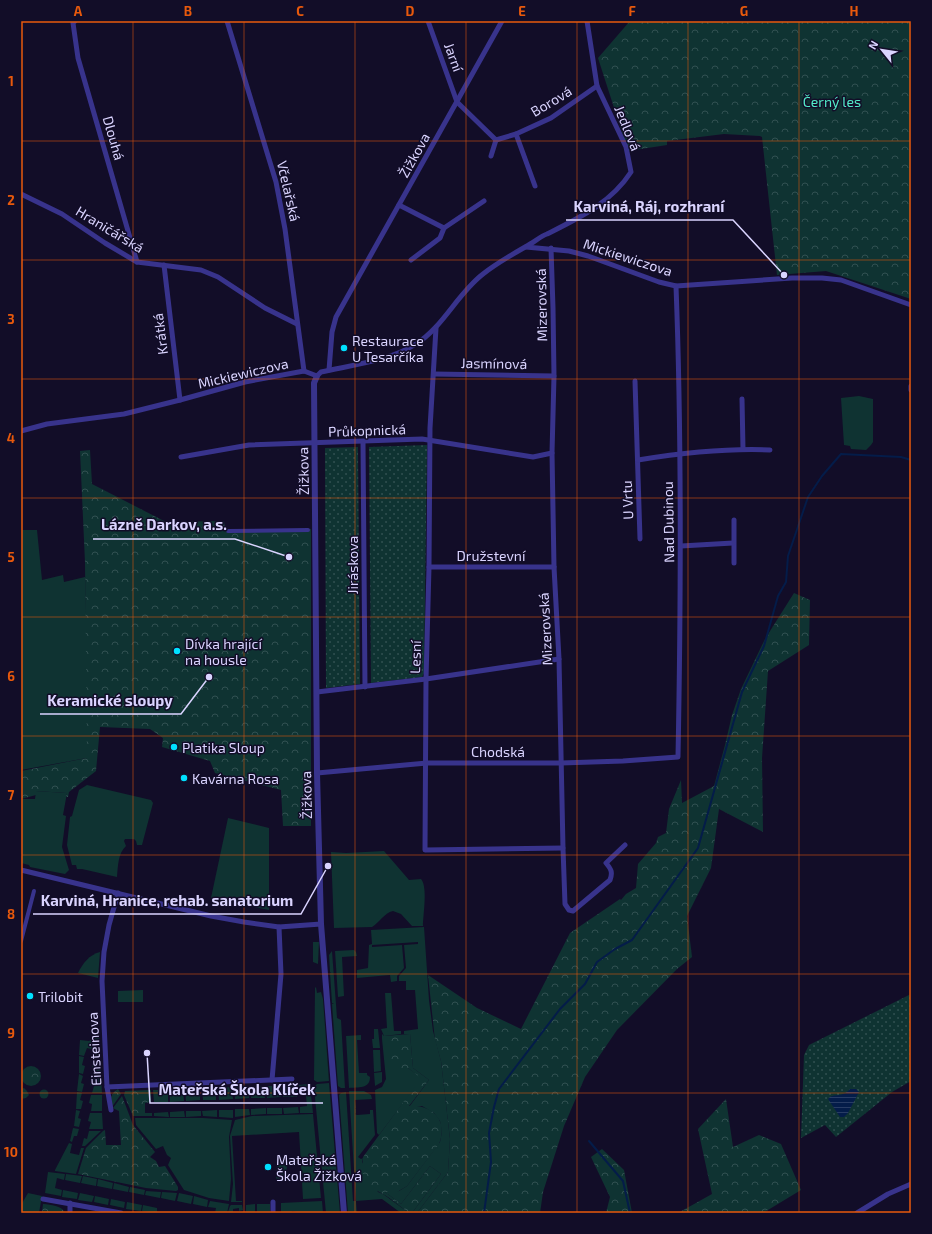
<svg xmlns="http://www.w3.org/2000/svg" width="932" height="1234" font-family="'Exo 2',sans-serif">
	<defs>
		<pattern id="forest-crowns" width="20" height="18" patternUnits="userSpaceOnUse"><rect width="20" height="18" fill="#0f3332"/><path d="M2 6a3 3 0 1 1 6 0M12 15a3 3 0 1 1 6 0" fill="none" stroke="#315051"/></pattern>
		<pattern id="garden-dots" width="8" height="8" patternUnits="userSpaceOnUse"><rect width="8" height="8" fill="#0f3332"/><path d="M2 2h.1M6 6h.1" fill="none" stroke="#315051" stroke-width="1.8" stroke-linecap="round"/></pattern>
		<pattern id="water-rules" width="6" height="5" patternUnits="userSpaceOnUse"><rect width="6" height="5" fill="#041c49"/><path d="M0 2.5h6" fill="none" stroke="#283c64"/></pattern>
	</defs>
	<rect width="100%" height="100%" fill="#120d28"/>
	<!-- grass -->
	<g fill="#0f3332">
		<polygon points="859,396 873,399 873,442 871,445 866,450 851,449 850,446 844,445 841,398"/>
		<polygon points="21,530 37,530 42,580 63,575 64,582 85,577 88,686 87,758 21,770"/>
		<path d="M87 785 151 800 153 803 142 845H137L136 841 134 839H125L124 841 126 846C118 853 118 866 117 877L82 869H77L76 865H72L67 845 70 817 72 816 79 790Z"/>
		<polygon points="36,791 67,793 63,815 66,816 62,847 69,870 65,874 30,867 29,865 21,863 21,799 35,799"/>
		<polygon points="228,818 269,828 269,910 211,898"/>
		<path d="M384 851 409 880 421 879C428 887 423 915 423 926H412L401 914 393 911C384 913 379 923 372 927L334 928 331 852 346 853Z"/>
		<polygon points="424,927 429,1000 433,1031 441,1061 450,1139 448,1172 417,1213 412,1213 441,1174 430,1166 401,1204 385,1192 399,1191 407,1186 440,1142 442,1132 440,1121 434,1113 422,1106 409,1107 429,1080 413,1068 410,1034 404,1034 404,1031 418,1029 415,990 406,990 406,981 399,981 399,976 406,968 404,945 418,944 418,942 372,945 372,947 402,945 404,968 397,976 397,981 391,982 390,975 357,978 357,970 368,968 369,945 372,944 371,930"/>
		<polygon points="313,942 319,942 318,964 313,962"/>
		<polygon points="354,950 356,952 357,956 342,957 344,996 338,997 335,951"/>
		<polygon points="332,951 337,1018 341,1020 345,1088 341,1088 338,1086 332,1004 334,1004 332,1003 330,973 331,972 330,972 329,955"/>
		<path d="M100 952 98 978 78 973C83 963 89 955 100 952Z"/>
		<polygon points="316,987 317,993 321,992 323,999 329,1081 317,1082 314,1080 315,988"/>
		<polygon points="143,990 143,1002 118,1002 118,991"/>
		<polygon points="385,993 391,993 394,1031 401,1031 401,1034 384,1036 381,1029 387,1028"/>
		<polygon points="374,1029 378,1029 380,1048 373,1048 372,1039 374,1039"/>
		<polygon points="96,1031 99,1032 100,1058 94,1058 96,1050 87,1048 84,1056 79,1055 80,1040 89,1041 93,1039 92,1037"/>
		<path d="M361 1035V1040H357L359 1073H367V1075L370 1077C370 1089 358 1087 349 1088L346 1036Z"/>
		<polygon points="383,1038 389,1038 408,1068 422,1078 379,1135 377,1133 375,1090 382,1087 386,1079 382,1039"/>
		<polygon points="373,1050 380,1050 381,1071 374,1072"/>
		<polygon points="79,1056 84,1057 82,1065 85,1066 83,1074 79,1073"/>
		<polygon points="94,1059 100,1060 101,1075 93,1076 95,1068 92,1067"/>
		<circle cx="31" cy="1076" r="10"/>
		<polygon points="382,1072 382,1082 375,1086 374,1073"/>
		<polygon points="79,1074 83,1076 81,1083 84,1084 82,1092 77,1091"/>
		<polygon points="93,1077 101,1077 102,1093 92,1093 94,1086 90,1085"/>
		<polygon points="329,1083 340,1213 326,1213 314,1087 317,1084"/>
		<polygon points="308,1084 310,1086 313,1113 300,1113 300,1107 307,1106 306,1096 300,1096 299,1085"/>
		<polygon points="297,1085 297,1097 283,1097 283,1086"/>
		<polygon points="264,1086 265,1098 251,1098 250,1087"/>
		<polygon points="267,1086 281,1086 281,1097 267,1098"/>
		<polygon points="232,1087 233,1099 219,1100 218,1088"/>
		<polygon points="234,1087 248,1087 249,1098 235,1099"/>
		<polygon points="24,1088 27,1091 29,1095 26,1098 21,1099 21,1089"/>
		<polygon points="200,1088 200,1100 186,1101 185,1089"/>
		<polygon points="216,1088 216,1100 203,1100 202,1089"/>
		<polygon points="183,1089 184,1101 170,1102 170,1090"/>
		<circle cx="44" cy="1094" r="4.5"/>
		<polygon points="153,1090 168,1090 168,1102 154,1102"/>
		<polygon points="349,1091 364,1091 371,1095 372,1099 355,1100 356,1108 355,1109 356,1109 356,1113 355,1114 357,1115 370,1114 370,1110 373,1110 375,1135 358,1157 361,1159 363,1158 362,1162 378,1192 383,1194 409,1213 401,1213 382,1199 356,1201 357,1213 348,1213 339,1095 341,1093 346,1092 353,1201 356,1201"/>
		<polygon points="77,1092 82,1093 80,1100 83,1101 81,1109 76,1109"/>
		<polygon points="91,1095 102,1095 102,1111 91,1111 92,1104 89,1103"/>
		<polygon points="298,1107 299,1113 284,1114 283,1108"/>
		<polygon points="266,1108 266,1114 251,1115 251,1109"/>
		<rect x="267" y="1108" width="15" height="6"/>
		<polygon points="235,1109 249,1109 250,1115 235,1117"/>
		<polygon points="76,1110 80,1111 78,1118 81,1119 79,1127 74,1126"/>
		<polygon points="217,1110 217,1117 203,1116 202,1111"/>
		<polygon points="219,1110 233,1110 233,1118 219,1117"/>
		<polygon points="184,1111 185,1117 170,1117 170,1112"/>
		<polygon points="186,1111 201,1111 201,1116 186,1117"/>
		<polygon points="168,1112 169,1117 154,1116 154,1113"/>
		<polygon points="90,1113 102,1113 103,1129 89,1129 91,1122 88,1121"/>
		<polygon points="313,1114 321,1198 303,1199 299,1132 232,1136 236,1201 242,1201 242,1202 231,1202 233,1184 230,1136 235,1120 252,1116"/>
		<polygon points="135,1118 203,1118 232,1120 229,1137 231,1179 229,1201 209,1198 184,1190 168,1165 171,1158 167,1155 163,1146 156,1149 136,1125"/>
		<polygon points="73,1128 79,1129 77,1136 74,1136 72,1142 70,1141"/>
		<polygon points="89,1131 101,1131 85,1146 82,1146 84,1138 87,1139"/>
		<polygon points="69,1143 72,1144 70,1153 79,1155 81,1148 84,1148 76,1174 55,1171 55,1170"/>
		<polygon points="277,1164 287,1165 286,1181 276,1180"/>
		<polygon points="48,1172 65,1174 64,1180 57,1178 55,1188 62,1190 61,1196 45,1193"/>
		<polygon points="66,1174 82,1176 80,1183 65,1180"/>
		<polygon points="83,1176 97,1179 96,1186 81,1183"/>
		<polygon points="98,1179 113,1183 112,1189 97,1186"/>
		<polygon points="114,1183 129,1187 128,1192 113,1189"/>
		<polygon points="130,1187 145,1190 144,1195 129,1192"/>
		<polygon points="63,1190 78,1193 77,1199 62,1197"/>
		<polygon points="146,1191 161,1192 160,1198 145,1195"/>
		<polygon points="162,1192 177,1193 175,1201 161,1198"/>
		<polygon points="28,1193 42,1196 39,1213 21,1213 21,1205"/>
		<polygon points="80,1193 94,1196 92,1202 78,1200"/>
		<polygon points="179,1193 193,1196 191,1204 177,1201"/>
		<polygon points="95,1196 109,1199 108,1205 94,1202"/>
		<polygon points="194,1196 208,1200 207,1207 193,1204"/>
		<polygon points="111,1199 125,1202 124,1208 110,1205"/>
		<polygon points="210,1201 229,1204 227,1213 215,1213 216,1208 208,1207"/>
		<polygon points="322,1201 323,1213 303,1213 292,1211 291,1213 281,1213 281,1203"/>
		<polygon points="127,1202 142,1205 141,1211 126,1209"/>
		<polygon points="255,1204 255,1213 246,1213 246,1205"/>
		<rect x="257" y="1204" width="13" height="9"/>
		<polygon points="143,1205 157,1208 157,1213 142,1211"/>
		<polygon points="231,1205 242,1205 243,1210 239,1211 239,1208 233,1209 233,1212 228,1212 230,1206"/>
	</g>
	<!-- forest -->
	<g fill="url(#forest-crowns)">
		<polygon points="630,21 911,21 911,299 826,271 777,275 762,137 760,136 724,134 667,141 667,145 628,151 598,58"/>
		<polygon points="90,450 92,484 166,522 224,521 225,529 311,529 311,826 283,826 281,790 215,773 210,761 162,747 163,738 150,729 100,727 96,771 69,792 68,797 66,797 67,793 36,791 36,795 21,799 21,771 87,758 85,562 80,451"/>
		<polygon points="794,593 810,600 809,645 768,671 762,758 763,832 719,809 711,868 687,916 692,957 677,969 617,1030 585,1077 564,1126 543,1192 540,1213 417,1213 448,1172 450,1139 441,1061 435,1040 428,975 477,1008 521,1029 570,933 620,899 621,900 626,894 636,888 638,864 656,843 658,837 666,833 669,809 681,780 682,803 714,786 725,745 732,715 741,689 765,639"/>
		<path d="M382 1034 384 1036 410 1034 413 1068 429 1080 409 1106C432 1104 449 1121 439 1144L407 1186 397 1192H385L401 1204 430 1166 441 1174 412 1213H409C401 1207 392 1199 383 1194 363 1183 361 1179 363 1157L421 1078 408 1068 391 1069 389 1038 382 1039Z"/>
		<circle cx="31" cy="1076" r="8"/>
		<polygon points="118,1089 121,1094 112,1107 111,1097 114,1092"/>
		<polygon points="151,1090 151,1102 145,1103 145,1113 152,1113 152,1116 133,1116 124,1095 125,1091"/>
		<polygon points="122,1096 133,1125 155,1152 150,1157 156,1161 159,1167 165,1166 178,1187 178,1190 176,1191 146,1188 78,1174 86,1148 103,1131 105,1130 106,1145 121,1145 119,1111 113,1108"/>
		<polygon points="726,1099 733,1147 759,1135 781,1144 801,1190 763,1213 678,1213 712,1194 698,1129"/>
		<polygon points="602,1149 624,1170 632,1213 606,1213 610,1197 591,1157"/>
		<path d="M43 1204C51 1205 61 1205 65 1213H42Z"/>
	</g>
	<!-- garden -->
	<g fill="url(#garden-dots)">
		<polygon points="427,445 424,673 422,677 371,683 369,447"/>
		<polygon points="358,447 360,684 326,688 325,448"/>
		<polygon points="911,994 911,1081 892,1092 836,1137 825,1125 801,1138 804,1055 809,1045"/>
	</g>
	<!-- water -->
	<path fill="url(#water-rules)" d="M850 1089H856L859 1092 848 1113 844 1117H840L828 1099C834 1092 841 1099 850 1089Z"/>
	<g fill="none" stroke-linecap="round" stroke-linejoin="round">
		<!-- stream -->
		<g stroke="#041c49" stroke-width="2">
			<polyline points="589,1141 623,1181 630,1213"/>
			<polyline points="484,1213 491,1162 489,1133 494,1107 499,1089 560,1009 585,984 597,962 615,949 632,940 698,848 742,692 764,646 778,596 786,582 788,556 808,497 822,476 841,454 901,457 911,460"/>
		</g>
		<!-- pedestrian -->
		<g stroke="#38338c" stroke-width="4">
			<polyline points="228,531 308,530"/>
			<polyline points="21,941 34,891"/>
		</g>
		<!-- minor -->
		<g stroke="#38338c" stroke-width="5">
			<polyline points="75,21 73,23 78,58 137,262"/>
			<polyline points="227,21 276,182 285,229 304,371"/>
			<polyline points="428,21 457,102 496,140 516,134 551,118 597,86"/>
			<polyline points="516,134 535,186"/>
			<polyline points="491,156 496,140"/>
			<polyline points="21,194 62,214 105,243 137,262 201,270 218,277 265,308 297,324"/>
			<polyline points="399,205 444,228 440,238 411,260"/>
			<polyline points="444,228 484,201"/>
			<polyline points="526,247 569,251 588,256 659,282 676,286 792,278 822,278 841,280 911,305"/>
			<path d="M551 248 553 308 554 376 552 453 554 567 559 659 563 848 565 904 569 910 573 911 610 880C613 872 611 869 606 863L625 845"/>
			<polyline points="164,265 180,400"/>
			<polyline points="436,328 430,428 429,567 426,679 425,850 563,848"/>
			<polyline points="329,370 332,332 336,317 502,21"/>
			<polyline points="434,374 554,376"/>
			<polyline points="635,381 640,539"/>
			<polyline points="911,386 911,390"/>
			<polyline points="742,399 743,449"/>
			<path d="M21 431 47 424 124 414 180 400 245 382 304 371 317 376 321 372C352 365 389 361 416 344 444 326 457 294 483 274 498 262 515 253 532 243 537 240 541 236 547 234 579 218 611 203 631 172L626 147 597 86 587 21"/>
			<polyline points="363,442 365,687"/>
			<polyline points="181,457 249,445 422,439 533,457 552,453"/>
			<path d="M638 460C682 453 726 448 770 450"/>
			<polyline points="734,520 734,563"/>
			<polyline points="681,546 733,543"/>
			<polyline points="429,567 554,567"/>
			<polyline points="317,692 426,679 559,659"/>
			<path d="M317 773 427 763H561L623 761 678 757C681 600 682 443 676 286"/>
			<polyline points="21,870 211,916 244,922 279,927 321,924"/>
			<polyline points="272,1080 281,974 279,927"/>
			<polyline points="107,1087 292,1079"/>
			<polyline points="111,1110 107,1087 102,981 104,952 109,925 118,893"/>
			<polyline points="43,1199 121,1213"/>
			<polyline points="70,1203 70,1213"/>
			<polyline points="273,1213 273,1202"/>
			<polyline points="857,1213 888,1194 911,1184"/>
		</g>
		<!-- tertiary -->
		<polyline stroke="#38338c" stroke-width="6" points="317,376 314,383 317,773 321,924 344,1213"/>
	</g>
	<!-- grid -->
	<path fill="none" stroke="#e8590c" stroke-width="1" stroke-opacity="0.55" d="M133 21V1213M244 21V1213M355 21V1213M466 21V1213M577 21V1213M688 21V1213M799 21V1213M21 141H911M21 260H911M21 379H911M21 498H911M21 617H911M21 736H911M21 855H911M21 974H911M21 1093H911"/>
	<!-- markers -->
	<g fill="#00e0ff" stroke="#120d28" stroke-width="1.5">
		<circle cx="344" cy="348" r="4"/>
		<circle cx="177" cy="651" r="4"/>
		<circle cx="174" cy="747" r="4"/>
		<circle cx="184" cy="778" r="4"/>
		<circle cx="30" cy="996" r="4"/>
		<circle cx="268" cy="1167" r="4"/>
	</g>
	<g text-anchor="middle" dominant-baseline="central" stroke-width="3" stroke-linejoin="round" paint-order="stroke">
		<!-- street labels -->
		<g font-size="14" fill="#dad4ff" stroke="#120d28">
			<text transform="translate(454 57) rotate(70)">Jarní</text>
			<text transform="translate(551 101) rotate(-31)">Borová</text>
			<text transform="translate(628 128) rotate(68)">Jedlová</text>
			<text transform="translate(114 138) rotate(74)">Dlouhá</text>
			<text transform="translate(414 155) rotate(-61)">Žižkova</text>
			<text transform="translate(289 191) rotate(77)">Včelařská</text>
			<text transform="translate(110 229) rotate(31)">Hraničářská</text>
			<text transform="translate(628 257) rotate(18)">Mickiewiczova</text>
			<text transform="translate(541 305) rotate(-91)">Mizerovská</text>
			<text transform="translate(160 334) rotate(-97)">Krátká</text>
			<text transform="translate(494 363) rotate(1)">Jasmínová</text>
			<text transform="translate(243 373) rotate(-13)">Mickiewiczova</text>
			<text transform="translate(367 430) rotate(-2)">Průkopnická</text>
			<text transform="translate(303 471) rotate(-91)">Žižkova</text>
			<text transform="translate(627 500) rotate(-92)">U Vrtu</text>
			<text transform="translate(668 522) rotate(-91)">Nad Dubinou</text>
			<text x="491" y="555">Družstevní</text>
			<text transform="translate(352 565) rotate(-90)">Jiráskova</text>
			<text transform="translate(545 629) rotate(-93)">Mizerovská</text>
			<text transform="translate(415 657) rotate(-88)">Lesní</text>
			<text x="498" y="751">Chodská</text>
			<text transform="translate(306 795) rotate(-91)">Žižkova</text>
			<text transform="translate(94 1049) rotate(-93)">Einsteinova</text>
		</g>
		<!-- park labels -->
		<g font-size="14" fill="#52ecc9" stroke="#120d28">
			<text x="832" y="101">Černý les</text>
		</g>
		<!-- poi labels -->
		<g font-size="14" fill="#dad4ff" stroke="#120d28" text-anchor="start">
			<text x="352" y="340">Restaurace<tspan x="352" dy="16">U Tesarčíka</tspan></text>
			<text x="185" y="643">Dívka hrající<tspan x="185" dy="16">na housle</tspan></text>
			<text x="182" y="747">Platika Sloup</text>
			<text x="192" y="778">Kavárna Rosa</text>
			<text x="38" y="996">Trilobit</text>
			<text x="276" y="1159">Mateřská<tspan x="276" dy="16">Škola Žižková</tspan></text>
		</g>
	</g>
	<!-- callouts -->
	<path fill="none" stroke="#dad4ff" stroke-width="1.5" d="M784 275L733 220H566M289 557L235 539H93M209 677L181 714H40M328 866L301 914H33M147 1053L150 1103H323"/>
	<g fill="#dad4ff" stroke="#120d28" stroke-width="1.5">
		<circle cx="784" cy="275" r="4"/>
		<circle cx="289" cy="557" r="4"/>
		<circle cx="209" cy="677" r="4"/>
		<circle cx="328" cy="866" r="4"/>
		<circle cx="147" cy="1053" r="4"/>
	</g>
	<g font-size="15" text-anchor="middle" font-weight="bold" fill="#dad4ff" stroke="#120d28" stroke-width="3" stroke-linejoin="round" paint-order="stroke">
		<text x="649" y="212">Karviná, Ráj, rozhraní</text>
		<text x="164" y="530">Lázně Darkov, a.s.</text>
		<text x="110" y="706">Keramické sloupy</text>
		<text x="167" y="906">Karviná, Hranice, rehab. sanatorium</text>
		<text x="237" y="1095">Mateřská Škola Klíček</text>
	</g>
	<!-- border -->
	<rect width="932" height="1234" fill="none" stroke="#120d28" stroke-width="44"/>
	<!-- north arrow -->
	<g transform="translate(882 50) rotate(300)" stroke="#120d28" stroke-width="3" paint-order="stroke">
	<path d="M0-3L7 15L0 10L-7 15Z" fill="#dad4ff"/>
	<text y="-6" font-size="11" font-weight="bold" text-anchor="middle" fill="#dad4ff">N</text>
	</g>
	<rect x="22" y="22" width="888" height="1190" fill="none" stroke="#e8590c" stroke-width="1.5"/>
	<g font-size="13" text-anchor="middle" font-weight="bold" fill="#e8590c">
		<text x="78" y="16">A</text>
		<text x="188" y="16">B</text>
		<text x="300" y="16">C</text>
		<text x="410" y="16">D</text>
		<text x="522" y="16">E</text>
		<text x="632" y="16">F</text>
		<text x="744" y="16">G</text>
		<text x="854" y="16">H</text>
		<text x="11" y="86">1</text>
		<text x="11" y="205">2</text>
		<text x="11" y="324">3</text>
		<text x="11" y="443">4</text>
		<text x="11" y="562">5</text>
		<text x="11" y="681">6</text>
		<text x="11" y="800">7</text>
		<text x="11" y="919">8</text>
		<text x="11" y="1038">9</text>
		<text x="11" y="1157">10</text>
	</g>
</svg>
